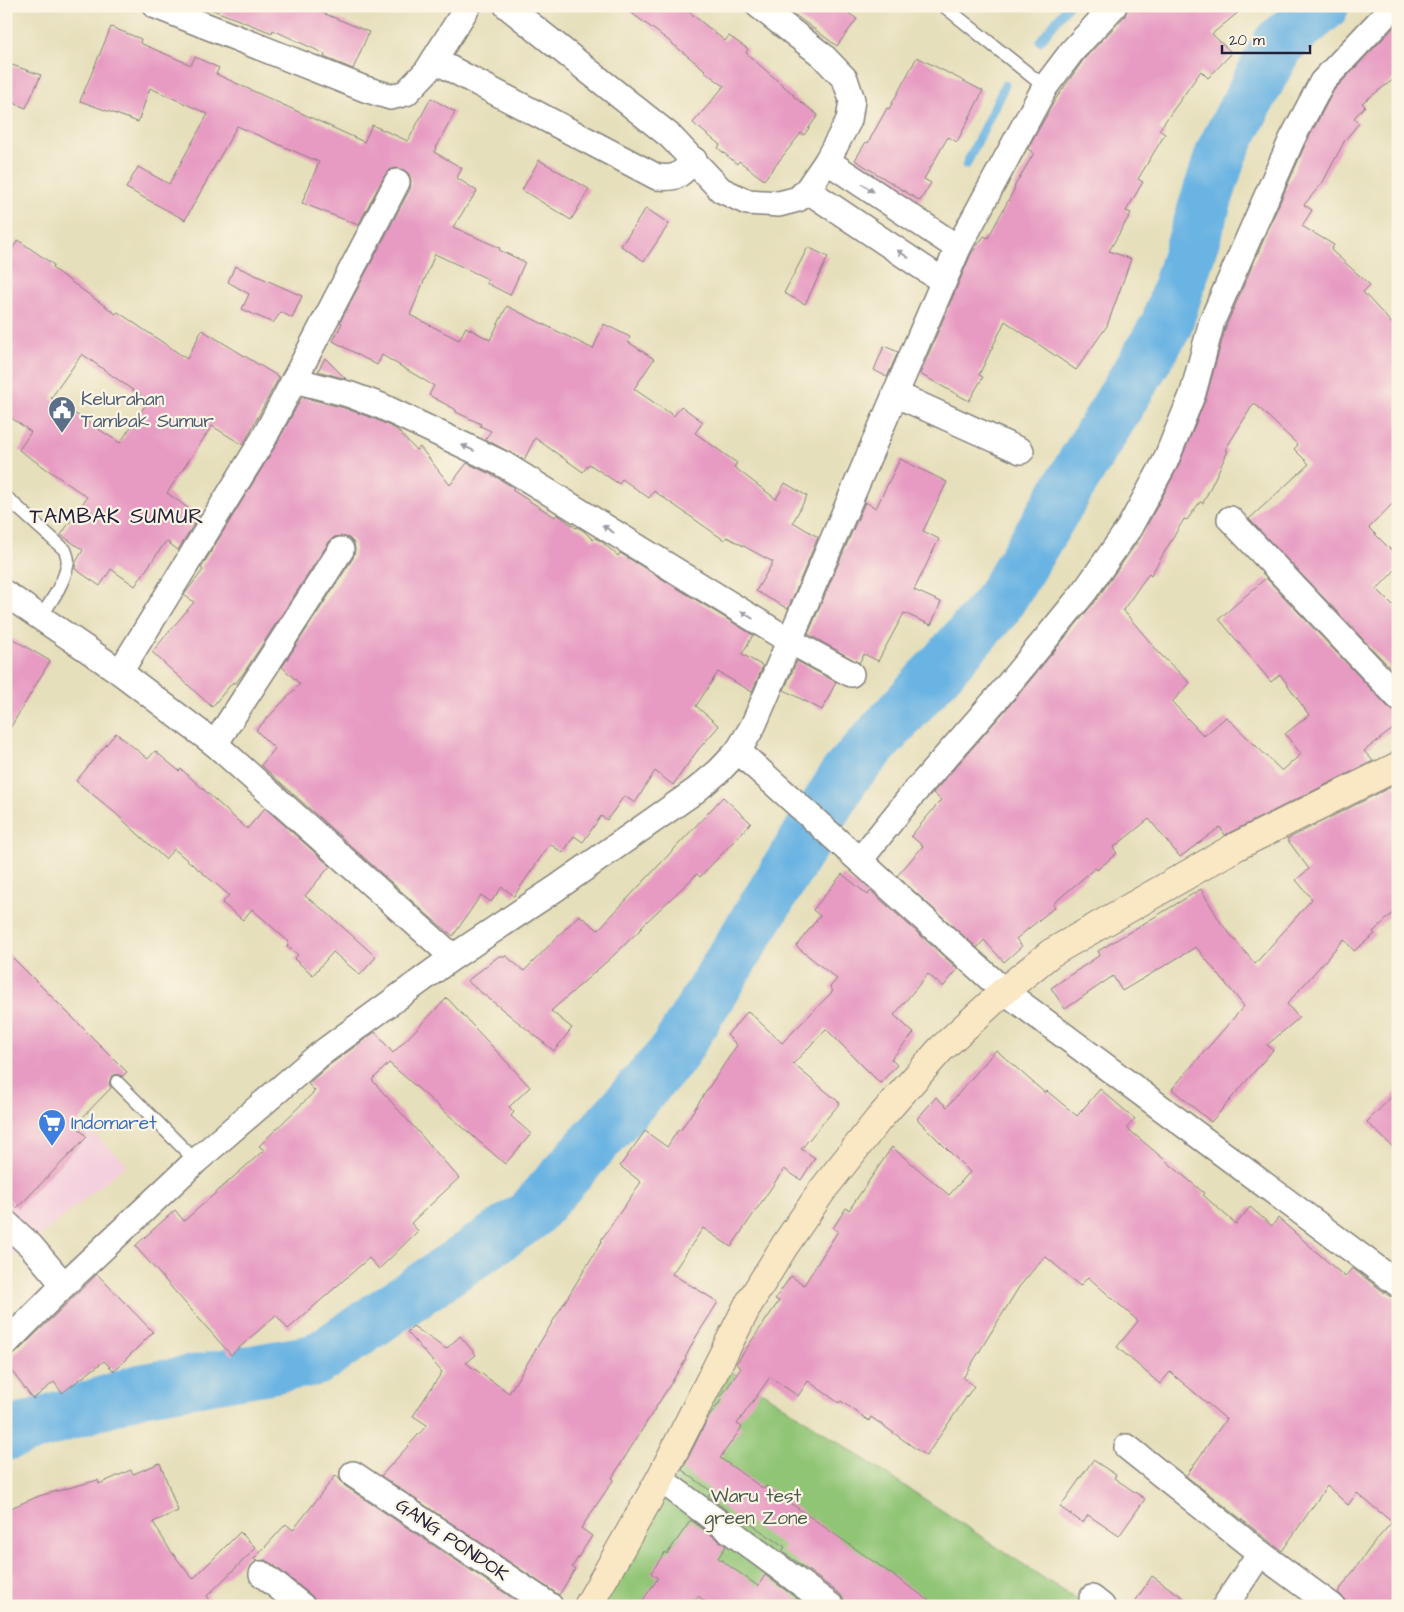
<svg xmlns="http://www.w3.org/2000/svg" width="1404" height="1612" font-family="'Architects Daughter',sans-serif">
	<rect width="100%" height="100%" fill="#fcf5e5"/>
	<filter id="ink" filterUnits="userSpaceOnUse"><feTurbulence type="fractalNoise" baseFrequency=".02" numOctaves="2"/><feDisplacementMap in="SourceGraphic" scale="10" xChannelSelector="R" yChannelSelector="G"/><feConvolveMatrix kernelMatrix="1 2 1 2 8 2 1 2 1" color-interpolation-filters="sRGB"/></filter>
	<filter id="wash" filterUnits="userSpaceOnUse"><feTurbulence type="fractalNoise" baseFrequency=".0096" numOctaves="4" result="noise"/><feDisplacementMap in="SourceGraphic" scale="20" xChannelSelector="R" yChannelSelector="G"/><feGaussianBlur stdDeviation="1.12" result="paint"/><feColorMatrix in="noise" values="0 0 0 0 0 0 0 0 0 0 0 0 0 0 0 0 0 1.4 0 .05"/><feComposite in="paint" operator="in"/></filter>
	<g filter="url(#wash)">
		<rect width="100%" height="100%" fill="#e6dfbb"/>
		<!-- built -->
		<polygon fill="#f4cfde" points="65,1108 127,1164 6,1264 6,1158"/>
		<!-- green -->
		<polygon fill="#91c576" stroke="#5a7458" points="719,1363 1086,1606 588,1606"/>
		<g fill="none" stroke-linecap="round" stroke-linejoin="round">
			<!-- stream -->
			<g stroke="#6ab4e3" stroke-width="9">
				<polyline points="1040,41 1068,6"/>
				<polyline points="966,165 1005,85"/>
			</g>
			<!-- river -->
			<polyline stroke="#6ab4e3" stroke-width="52" points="6,1435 140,1390 316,1360 530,1215 673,1054 846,774 995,608 1166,326 1222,151 1278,44 1323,6"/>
		</g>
		<g id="blocks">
			<!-- building -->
			<g fill="#e79bc2" fill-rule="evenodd">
				<polygon points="208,6 306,6 369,32 353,69 324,57 325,54 273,30 272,33 208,8"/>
				<polygon points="622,6 682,6 725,41 729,36 748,49 746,53 794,95 793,96 818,115 804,135 801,133 764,180 739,161 737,164 718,148 720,145 693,123 724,86 704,71 705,70 664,37"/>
				<polygon points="783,6 839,6 857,19 837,46"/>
				<polygon points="1128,6 1246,6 1212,34 1232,53 1208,78 1201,71 1159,130 1165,134 1138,179 1143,182 1126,211 1131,213 1109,251 1131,259 1107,326 1076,370 1005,321 979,375 983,377 969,401 920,374 971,254 984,236 988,238 1015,188 1014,187 1034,153 1028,149 1055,100 1084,59 1125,16"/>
				<polygon points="1398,23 1398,76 1362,103 1365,106 1354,118 1359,123 1345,140 1323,182 1304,205 1312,210 1302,226 1334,245 1331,250 1370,285 1363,292 1398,330 1398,498 1369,528 1398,557 1398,567 1377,589 1398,610 1398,676 1249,519 1309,464 1294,449 1298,445 1254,403 1225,450 1228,451 1203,503 1200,502 1187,520 1184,519 1151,575 1149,573 1123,610 1160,654 1190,683 1172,702 1204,736 1226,717 1282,771 1301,754 1285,734 1309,715 1280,674 1271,682 1219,619 1266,578 1388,707 1393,711 1398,711 1398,725 1364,751 1373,761 1225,835 1220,827 1180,857 1149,819 1113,848 1117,853 1097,870 1095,868 1053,904 1055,907 1016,939 1022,946 1004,962 984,940 977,948 897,876 923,846 911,836 941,800 933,793 1009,706 1096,600 1142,535 1178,467 1206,398 1226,326 1305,145 1334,90"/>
				<polygon points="111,27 141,39 140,43 191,65 195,57 219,68 216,74 364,142 372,125 408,141 431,98 455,112 434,152 462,168 457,178 477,191 453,227 500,248 499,250 525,262 510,295 486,283 488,279 435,254 410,315 459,340 466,327 490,340 507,306 593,349 604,324 630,337 628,342 654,359 634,389 674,416 681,406 703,422 695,433 737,463 734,467 776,499 785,483 807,496 793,522 818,537 788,609 756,591 773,562 727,537 724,540 654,491 649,498 622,479 619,484 589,464 583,472 535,438 524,460 485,439 491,431 480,426 481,424 456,412 456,410 429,395 434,386 382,355 377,365 333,341 342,323 340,322 410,189 411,181 409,174 404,170 396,168 389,170 385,175 358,225 302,203 319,162 237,126 185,220 126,188 138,167 169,184 208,114 150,88 138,122 80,101"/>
				<polygon points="917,57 983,91 957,142 948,137 924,179 931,183 920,201 855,160 866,142 868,143 887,108 889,109"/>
				<polygon points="6,63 41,75 26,108 6,100"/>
				<polygon points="539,160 589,189 571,220 522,190"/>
				<polygon points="646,208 669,224 644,261 621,246"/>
				<path d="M18 240 54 265 52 268 116 314 118 312 187 359 202 330 279 377 243 445 212 426 167 493 199 516 178 550 166 541 135 586 111 569 100 586 75 569 76 562 83 550 61 535 87 497 19 450 31 432 6 414V258ZM82 354 148 401 120 443 51 398Z"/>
				<polygon points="808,247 828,257 805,304 784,293"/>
				<polygon points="235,266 302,296 292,318 281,312 273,323 242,309 249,294 228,282"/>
				<polygon points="884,346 898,352 887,377 874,370"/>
				<polygon points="325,358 346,379 318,371"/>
				<polygon points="302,397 344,408 375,419 396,429 416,450 420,447 450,485 467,463 496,477 514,488 512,490 555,517 557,514 576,528 577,527 584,531 593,540 595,538 601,541 618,556 620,553 753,635 742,654 763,666 752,692 718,672 696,706 719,726 697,751 673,785 655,771 635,803 624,796 607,820 601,816 583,842 574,836 563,853 550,844 514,896 502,887 491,902 481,895 453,936 431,918 261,765 275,749 256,730 300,684 282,667 353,558 355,550 354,543 349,538 341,536 334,537 329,542 243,674 235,684 233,682 212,707 152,652 194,602 184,595 203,570 201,568 276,445"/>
				<polygon points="900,459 947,482 923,531 939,539 914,590 941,602 931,625 904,613 878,661 864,654 859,663 808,634 865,502 876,508"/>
				<polygon points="6,635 50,661 6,735"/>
				<polygon points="797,661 836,682 822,710 784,690"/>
				<polygon points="116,733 148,759 155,751 179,771 181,769 247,829 265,808 330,866 305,896 326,912 376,957 360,975 333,952 313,975 294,959 298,955 287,946 289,942 252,909 243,920 222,903 229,895 174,849 165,859 113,811 76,781"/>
				<polygon points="1395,785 1398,787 1398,908 1373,932 1375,934 1354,951 1344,939 1287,1004 1299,1018 1267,1045 1273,1050 1211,1122 1172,1089 1244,1006 1196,947 1122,991 1113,976 1065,1009 1051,988 1100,955 1098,951 1201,889 1221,923 1255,964 1312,899 1296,880 1309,869 1287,839"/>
				<polygon points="723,797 751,823 700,877 697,874 641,927 642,928 613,956 551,1011 572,1028 554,1051 467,981 499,956 506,956 524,971 579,915 598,930"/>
				<polygon points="842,874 868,895 871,891 958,969 943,987 928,974 894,1015 914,1033 891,1059 897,1065 880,1083 826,1029 793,1064 840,1103 801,1149 815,1158 801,1180 784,1169 731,1247 703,1228 672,1274 718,1302 696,1337 685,1358 686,1359 612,1478 614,1479 581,1528 592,1536 572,1567 575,1569 559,1595 381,1476 427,1425 413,1416 442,1372 407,1332 413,1326 446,1349 460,1336 476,1355 466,1363 509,1393 602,1241 601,1240 641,1182 620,1166 645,1131 667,1147 678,1130 680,1131 737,1045 727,1035 748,1011 782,1043 833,991 830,987 837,979 796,946 820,916 813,910"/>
				<polygon points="6,951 127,1072 123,1076 115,1074 111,1077 109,1084 111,1088 75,1125 87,1137 17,1208 6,1196"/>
				<polygon points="447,998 530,1087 509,1107 514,1112 511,1116 531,1134 505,1164 389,1063 372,1080 459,1178 411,1223 418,1231 379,1269 369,1258 288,1329 276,1315 231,1355 135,1246 175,1210 184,1221 264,1150 259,1146 315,1091 308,1084 328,1066 375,1032 393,1053"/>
				<polygon points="996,1050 1045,1093 1047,1091 1077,1116 1100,1089 1135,1119 1127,1128 1204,1193 1203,1195 1236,1224 1250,1207 1272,1226 1278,1218 1345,1277 1352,1268 1389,1296 1398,1298 1398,1606 1346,1606 1345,1600 1338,1592 1373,1544 1392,1522 1357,1493 1348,1505 1327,1486 1282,1551 1186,1476 1226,1419 1170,1372 1160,1384 1117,1347 1138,1321 1088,1277 1080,1286 1045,1256 1019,1287 963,1378 974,1386 926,1456 871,1417 869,1421 841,1401 839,1403 808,1381 798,1396 770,1377 737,1424 742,1427 720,1458 764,1489 766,1486 937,1606 845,1606 844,1600 840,1594 782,1551 785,1547 745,1520 743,1523 708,1496 711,1491 682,1470 707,1420 722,1399 720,1398 741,1368 736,1364 737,1362 779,1301 775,1299 791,1276 804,1285 838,1231 833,1228 846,1208 849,1210 892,1147 949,1195 970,1172 917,1119 936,1097 947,1107"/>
				<polygon points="1398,1090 1398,1152 1367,1122"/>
				<polygon points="97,1274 153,1332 114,1371 104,1361 62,1393 54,1382 33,1399 6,1364 6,1357 16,1353"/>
				<polygon points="1093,1460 1116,1475 1114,1478 1145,1499 1119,1536 1088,1515 1083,1523 1060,1507"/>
				<polygon points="160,1463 178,1511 153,1522 170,1550 193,1579 240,1532 256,1548 207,1596 214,1606 6,1606 6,1510 39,1496 98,1480 99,1484 131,1470 133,1474"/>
				<polygon points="336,1475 345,1486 524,1606 316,1606 315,1600 311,1595 271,1563 265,1560 256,1561 254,1559 286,1524 293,1530"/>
				<polygon points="691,1520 726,1546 718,1558 758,1586 765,1575 807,1606 711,1606 698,1596 691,1606 639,1606 658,1578 651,1573 665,1552 667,1554"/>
				<polygon points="1152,1576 1195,1606 1132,1606"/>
			</g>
		</g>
	</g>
	<g filter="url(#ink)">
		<use href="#blocks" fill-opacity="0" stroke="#84807b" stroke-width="1"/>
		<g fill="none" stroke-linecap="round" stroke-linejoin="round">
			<defs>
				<g id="lane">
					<polyline points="944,6 1045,87"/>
					<path d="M6 497 65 550C67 555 69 560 67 566 64 583 50 603 41 617"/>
					<polyline points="117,1082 196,1161"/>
				</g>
				<g id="street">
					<polyline points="156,6 365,89 391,97 406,93 427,71 468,6"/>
					<polyline points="507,6 670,136 721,190 747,202 779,204 798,199 807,190 827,161 849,120 852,100 845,79 822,55 759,6"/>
					<path d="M434 60 657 177C678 179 680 175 694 160"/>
					<polyline points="827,161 958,248"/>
					<polyline points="807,190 943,281"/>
					<polyline points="294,380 348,394 381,406 503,464 788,640 851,674"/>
					<polyline points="895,394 1021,451"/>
					<polyline points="1230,519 1398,697"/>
					<polyline points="6,594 120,672 215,744 453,957"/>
					<polyline points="120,672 264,438 397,182"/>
					<polyline points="215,744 341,550"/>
					<polyline points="738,751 1004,991 1398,1284"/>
					<polyline points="860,860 912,795 998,697 1085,591 1129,528 1165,462 1193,393 1212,321 1292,139 1322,82 1394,6"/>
					<polyline points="6,1223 31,1246 64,1285"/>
					<polyline points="6,1343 64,1285 196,1161 319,1055 453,957 555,889 695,791 719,771 738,751 753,726 958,248 1045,87 1073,50 1114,6"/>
					<polyline points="1127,1447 1260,1553 1332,1606"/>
					<polyline points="353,1474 550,1606"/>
					<polyline points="660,1479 831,1606"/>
					<polyline points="262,1574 302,1606"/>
					<polyline points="1092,1598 1102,1606"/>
					<polyline points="1225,1606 1260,1553"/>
				</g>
				<polyline id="secondary" points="588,1606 660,1479 748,1305 785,1245 824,1188 878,1120 940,1050 1004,991 1051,953 1237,846 1398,766"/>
			</defs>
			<!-- lane casing -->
			<use href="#lane" stroke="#84807b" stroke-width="15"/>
			<!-- street casing -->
			<use href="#street" stroke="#84807b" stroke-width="28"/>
			<!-- secondary casing -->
			<use href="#secondary" stroke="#84807b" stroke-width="30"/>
			<!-- lane -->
			<use href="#lane" stroke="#fff" stroke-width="12"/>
			<!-- street -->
			<use href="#street" stroke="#fff" stroke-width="25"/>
			<!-- secondary -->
			<use href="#secondary" stroke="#fae7c3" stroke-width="28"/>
		</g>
		<!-- one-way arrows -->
		<defs><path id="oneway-solid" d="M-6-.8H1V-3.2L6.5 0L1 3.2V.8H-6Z" transform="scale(1.25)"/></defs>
		<g fill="#9c9ca7">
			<use href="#oneway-solid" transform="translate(868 188) rotate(34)"/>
			<use href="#oneway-solid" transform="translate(903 254) rotate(-146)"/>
			<use href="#oneway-solid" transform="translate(468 448) rotate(-155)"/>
			<use href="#oneway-solid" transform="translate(608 529) rotate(-148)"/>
			<use href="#oneway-solid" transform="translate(747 615) rotate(-148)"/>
		</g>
	</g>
	<!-- icons -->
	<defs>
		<symbol id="civic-pin" viewBox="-11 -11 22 30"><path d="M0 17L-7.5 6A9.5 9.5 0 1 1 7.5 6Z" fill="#5c6f8a" stroke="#fcf5e5"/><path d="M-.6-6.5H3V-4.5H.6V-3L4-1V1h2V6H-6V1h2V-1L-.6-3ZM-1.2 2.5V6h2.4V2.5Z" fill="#fff"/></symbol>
		<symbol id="supermarket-pin" viewBox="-11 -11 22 30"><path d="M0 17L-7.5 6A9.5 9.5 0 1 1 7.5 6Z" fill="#3f7fe0" stroke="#fcf5e5"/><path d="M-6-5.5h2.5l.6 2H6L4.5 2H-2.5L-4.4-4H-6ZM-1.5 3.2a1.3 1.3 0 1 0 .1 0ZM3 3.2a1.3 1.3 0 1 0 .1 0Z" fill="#fff"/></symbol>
	</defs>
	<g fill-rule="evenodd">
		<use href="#civic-pin" x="46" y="394" width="32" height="43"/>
		<use href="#supermarket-pin" x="36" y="1107" width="32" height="43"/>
	</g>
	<g text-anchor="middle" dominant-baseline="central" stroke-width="4.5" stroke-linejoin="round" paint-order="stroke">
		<!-- service labels -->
		<g font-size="19" fill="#4e5e75" stroke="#fcf5e5" text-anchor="start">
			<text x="81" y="399">Kelurahan<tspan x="81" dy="22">Tambak Sumur</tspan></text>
		</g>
		<!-- shop labels -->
		<g font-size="19" fill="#366cbe" stroke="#fcf5e5" text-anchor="start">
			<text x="71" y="1123">Indomaret</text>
		</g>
		<!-- park labels -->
		<g font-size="19" fill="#495b50" stroke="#fcf5e5">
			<text x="756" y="1496">Waru test<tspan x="756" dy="22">green Zone</tspan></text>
		</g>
		<!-- street labels -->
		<g font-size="19" fill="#22223b" stroke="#fcf5e5">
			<text transform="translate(452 1540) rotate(34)">GANG PONDOK</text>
		</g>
		<!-- quarter labels -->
		<g font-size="21" letter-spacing="1" fill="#22223b" stroke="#fcf5e5">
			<text x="117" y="516">TAMBAK SUMUR</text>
		</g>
	</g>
	<!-- margin -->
	<rect width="1404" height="1612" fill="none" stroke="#fcf5e5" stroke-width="25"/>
	<!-- scale -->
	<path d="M1222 45v8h88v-8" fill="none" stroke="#22223b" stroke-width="2.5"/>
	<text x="1229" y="45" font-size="15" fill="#22223b" stroke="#fcf5e5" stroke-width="4" paint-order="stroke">20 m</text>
</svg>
